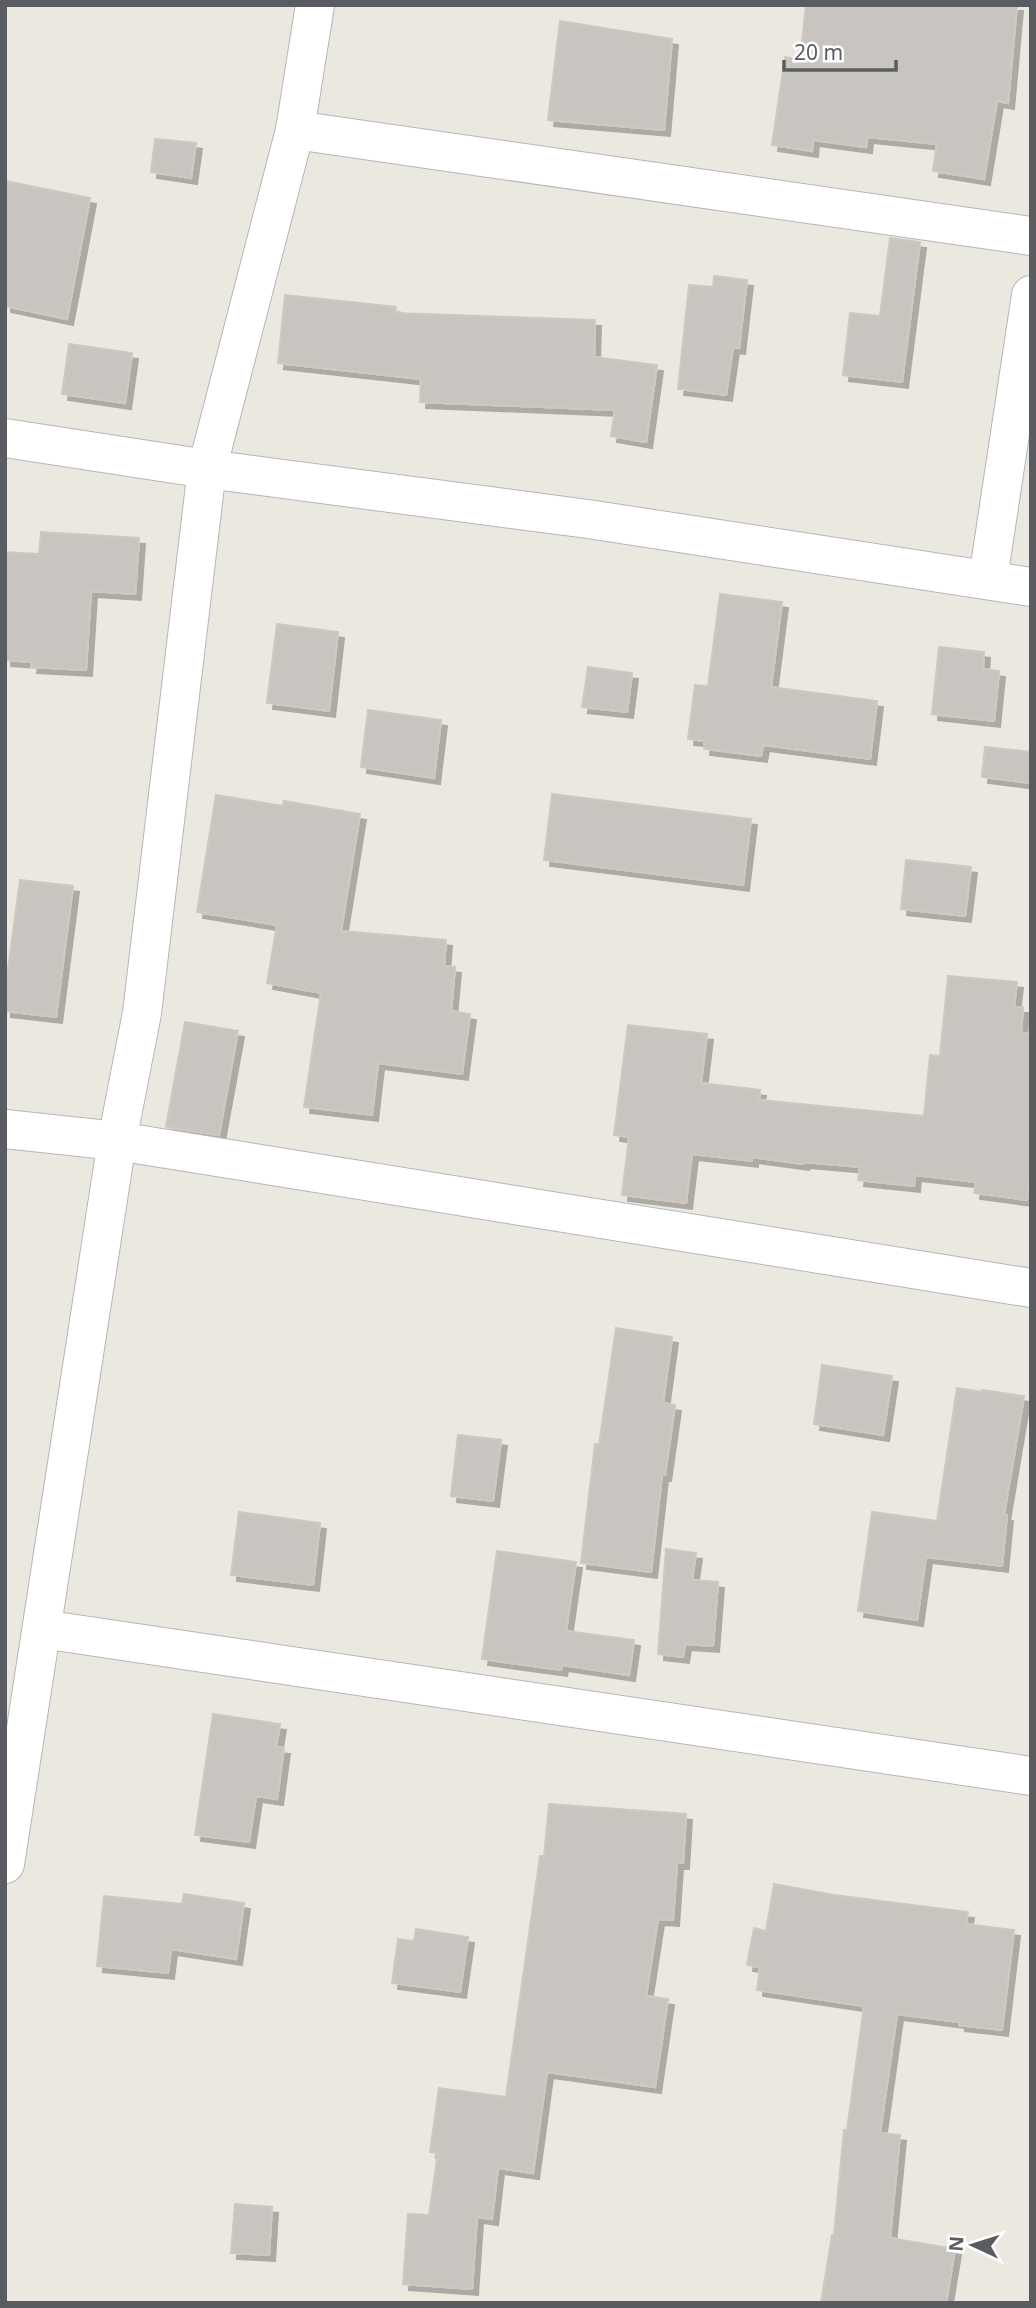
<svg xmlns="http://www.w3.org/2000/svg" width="1036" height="2308" font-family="'Noto Sans',sans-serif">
	<defs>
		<filter id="shadow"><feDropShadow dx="6" dy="6" stdDeviation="0" flood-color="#0004"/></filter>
	</defs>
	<rect width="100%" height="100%" fill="#ebe8e0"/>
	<!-- building -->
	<g fill="#c8c5c0" stroke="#d0c8bf" stroke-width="2" filter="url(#shadow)">
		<polygon points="806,5 1017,5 1008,103 997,101 984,179 933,171 937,144 867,137 866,147 813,140 812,151 772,145 785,57 800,60"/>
		<polygon points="560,21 672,39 664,130 548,120"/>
		<polygon points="155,139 196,143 191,178 151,172"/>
		<polygon points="5,181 90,198 67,319 5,306"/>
		<polygon points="890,238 920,242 902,382 843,375 850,313 880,316"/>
		<polygon points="714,276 747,280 739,348 733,347 726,395 678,389 689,285 713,287"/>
		<polygon points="285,295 396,307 395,313 595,320 594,357 657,365 646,442 611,436 615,410 420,402 421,379 278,363"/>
		<polygon points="69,344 132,353 125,403 62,394"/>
		<polygon points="41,532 139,538 135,594 91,591 86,670 31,667 32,662 5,660 5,552 39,554"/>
		<polygon points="720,594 782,602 771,687 877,701 870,759 763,745 761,756 704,749 705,741 688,739 695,685 708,686"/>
		<polygon points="277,624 338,632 329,711 267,703"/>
		<polygon points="939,647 984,652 983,669 999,671 994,721 932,714"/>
		<polygon points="588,667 632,673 627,712 582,707"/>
		<polygon points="368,710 441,720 434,778 361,767"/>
		<polygon points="985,747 1031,752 1031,783 982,777"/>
		<polygon points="552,794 751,819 743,885 544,860"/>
		<polygon points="216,795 283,806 284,801 360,814 341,931 446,940 444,966 455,967 451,1011 470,1014 462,1074 378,1063 372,1115 304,1107 321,993 267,983 277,925 197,912"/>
		<polygon points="906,860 971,867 965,916 901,909"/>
		<polygon points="20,880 73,886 56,1017 5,1011 5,991"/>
		<polygon points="948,976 1017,982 1014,1007 1023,1007 1021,1033 1031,1034 1031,1163 1027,1200 974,1193 976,1182 915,1175 914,1186 858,1180 860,1167 804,1162 803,1164 752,1157 752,1161 692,1154 686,1203 622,1195 629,1137 614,1135 628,1025 707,1034 701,1083 760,1090 759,1100 924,1116 930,1055 940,1056"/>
		<polygon points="185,1022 238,1031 219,1135 166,1127"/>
		<polygon points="616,1328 672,1337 663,1403 675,1405 665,1475 662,1475 651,1572 581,1563 595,1444 599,1445"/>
		<polygon points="822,1365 892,1376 883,1435 814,1424"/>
		<polygon points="957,1388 982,1392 982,1390 1024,1396 1004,1515 1007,1515 1002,1566 926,1557 917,1620 858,1611 872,1512 937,1521"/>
		<polygon points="458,1435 501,1440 493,1501 451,1496"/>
		<polygon points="239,1512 320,1523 313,1585 231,1575"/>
		<polygon points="666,1549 696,1553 692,1580 718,1582 713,1646 685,1644 683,1657 658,1654"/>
		<polygon points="497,1551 576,1562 566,1631 634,1640 629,1675 562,1665 561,1670 482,1659"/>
		<polygon points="213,1714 280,1724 276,1747 284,1748 277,1799 256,1796 249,1842 195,1835"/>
		<polygon points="549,1804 686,1814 683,1863 677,1863 673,1920 658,1919 646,1996 668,1999 655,2087 547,2072 533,2173 498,2168 492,2219 477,2217 472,2289 403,2284 408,2214 429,2215 438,2153 430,2152 439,2088 506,2097 540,1856 544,1856"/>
		<polygon points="774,1884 834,1895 968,1912 966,1924 1014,1930 1002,2030 959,2025 959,2022 897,2014 880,2133 900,2135 890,2238 955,2249 946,2303 821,2303 832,2235 834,2235 844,2130 847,2130 864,2006 757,1990 760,1967 747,1965 754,1928 766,1931"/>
		<polygon points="184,1894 244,1903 236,1959 171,1949 168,1973 97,1966 104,1896 182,1904"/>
		<polygon points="416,1929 468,1937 460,1992 392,1983 398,1939 414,1941"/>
		<polygon points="235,2204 272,2207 269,2255 231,2253"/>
	</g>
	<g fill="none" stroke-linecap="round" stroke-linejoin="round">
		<defs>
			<g id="minor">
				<polyline points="295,130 315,5"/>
				<polyline points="5,438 207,469 588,519 1031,587"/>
				<polyline points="988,579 1031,295"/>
				<polyline points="5,1129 117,1141 1031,1288"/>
				<polyline points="42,1629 1031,1776"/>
				<polyline points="5,1864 117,1141 142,1013 207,469 295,130 1031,236"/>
			</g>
		</defs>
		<!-- minor casing -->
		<use href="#minor" stroke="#b3b7bb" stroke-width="40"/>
		<!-- minor -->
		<use href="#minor" stroke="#fff" stroke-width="38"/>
	</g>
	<!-- border -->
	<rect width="1036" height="2308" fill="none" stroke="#595d61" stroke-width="14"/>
	<!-- north arrow -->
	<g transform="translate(973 2245) rotate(274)" stroke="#ffffff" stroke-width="5" paint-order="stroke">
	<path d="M0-5L12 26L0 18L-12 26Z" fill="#595d61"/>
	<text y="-10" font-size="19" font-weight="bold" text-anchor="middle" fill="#595d61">N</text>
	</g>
	<!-- scale -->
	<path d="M784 60v10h112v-10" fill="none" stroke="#595d61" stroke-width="3.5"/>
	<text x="794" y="60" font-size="21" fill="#595d61" stroke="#ffffff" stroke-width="5" paint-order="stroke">20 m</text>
</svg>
